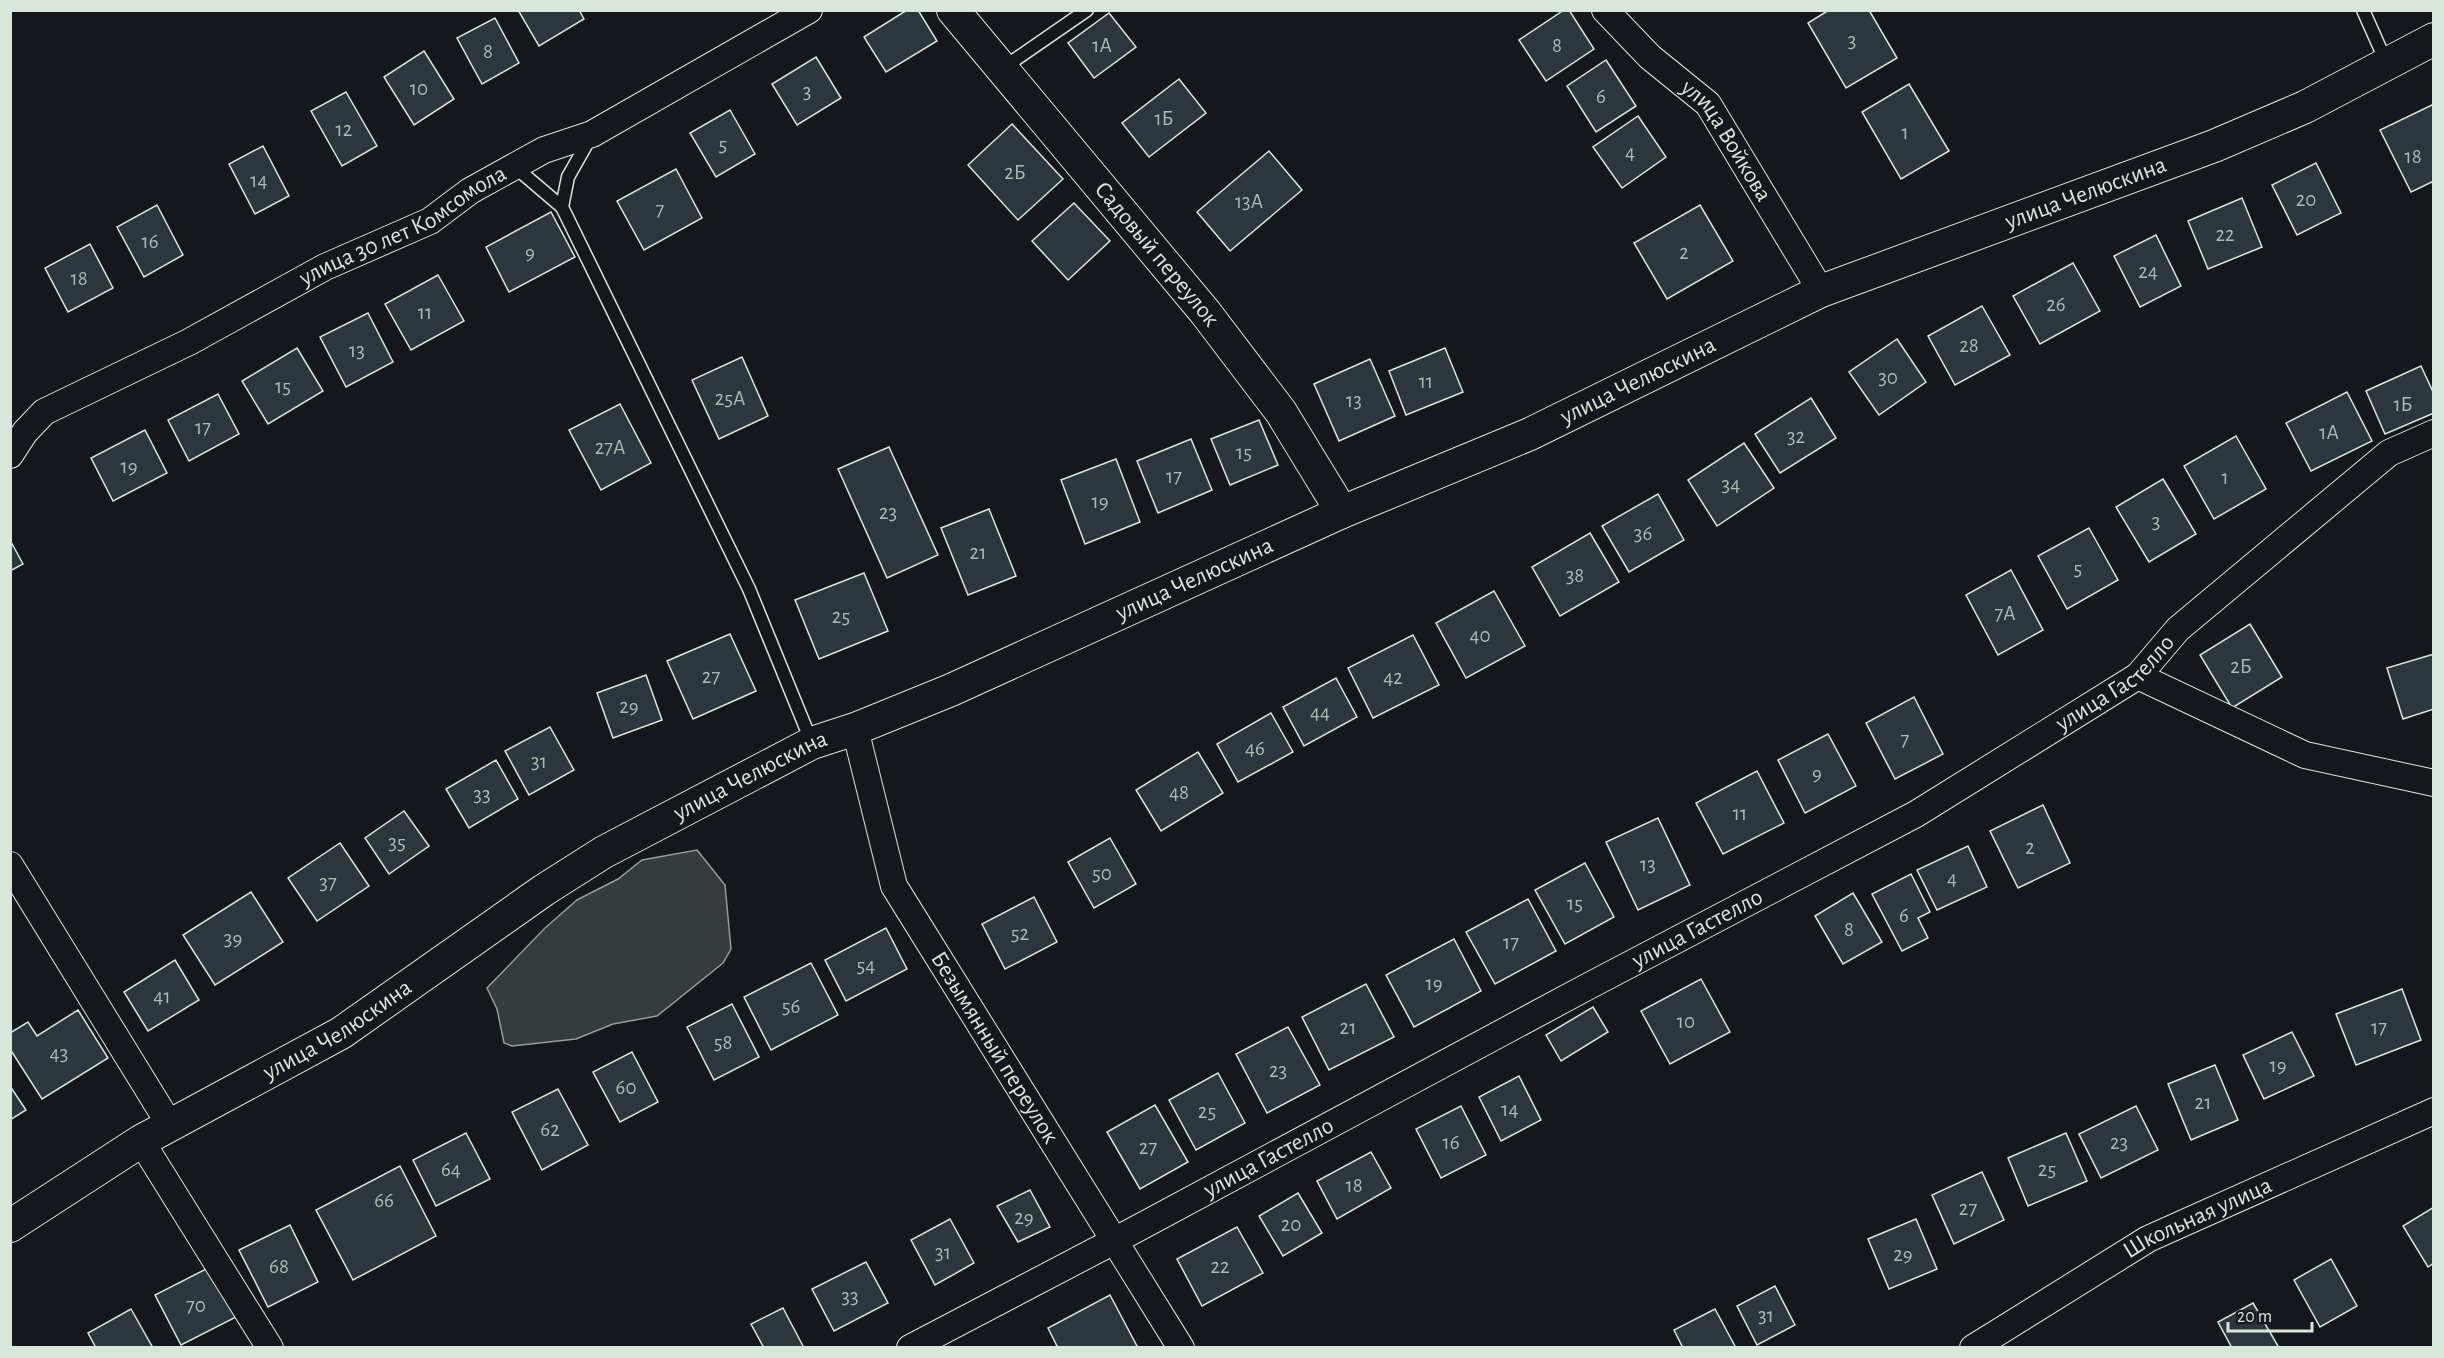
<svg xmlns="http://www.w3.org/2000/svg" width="2444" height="1358" font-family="'Alegreya Sans',sans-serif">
	<rect width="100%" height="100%" fill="#14181c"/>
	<!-- water -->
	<polygon fill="#363b3e" stroke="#939e99" stroke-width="1.5" points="697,850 725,885 731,949 723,963 657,1016 613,1024 576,1039 512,1046 504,1043 497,1009 487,988 545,928 577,900 618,879 642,860"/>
	<!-- building -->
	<g fill="#2c363c" stroke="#d8e6dc" stroke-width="1.5">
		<polygon points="518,10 579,10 584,19 539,46"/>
		<polygon points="907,10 918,10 937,41 886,72 864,37"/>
		<polygon points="1564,10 1569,10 1594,49 1546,81 1519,40"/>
		<polygon points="1829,10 1869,10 1897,58 1846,88 1808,23"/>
		<polygon points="1109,13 1136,47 1094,78 1068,43"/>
		<polygon points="495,18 519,63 482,84 457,38"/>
		<polygon points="424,51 454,99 414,125 384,77"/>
		<polygon points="816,57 841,98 797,125 772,84"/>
		<polygon points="1606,60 1636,106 1596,132 1567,86"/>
		<polygon points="1179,79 1206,113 1149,157 1122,123"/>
		<polygon points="1909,84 1949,151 1901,179 1862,112"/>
		<polygon points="346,92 377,146 342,166 311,111"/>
		<polygon points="2434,104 2434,181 2411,192 2380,130"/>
		<polygon points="730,110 755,154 716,177 690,133"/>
		<polygon points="1638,116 1666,157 1622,188 1593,147"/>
		<polygon points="1012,124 1063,179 1018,220 968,165"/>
		<polygon points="263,146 289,196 255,214 229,164"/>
		<polygon points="1269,151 1302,190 1230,251 1197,212"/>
		<polygon points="2316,163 2341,213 2297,235 2272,185"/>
		<polygon points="676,169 702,218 644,250 617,201"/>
		<polygon points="2242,198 2262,247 2208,269 2188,221"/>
		<polygon points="1074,203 1110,241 1068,280 1032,241"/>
		<polygon points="157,205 183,255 144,277 117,227"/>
		<polygon points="1700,205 1733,261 1667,299 1634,243"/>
		<polygon points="551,212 575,257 509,292 486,247"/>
		<polygon points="2156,235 2181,286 2140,307 2114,256"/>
		<polygon points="90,244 113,288 68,312 45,268"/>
		<polygon points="2073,263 2100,311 2040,344 2013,296"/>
		<polygon points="438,275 464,321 411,350 385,304"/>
		<polygon points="1982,306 2010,355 1955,385 1928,336"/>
		<polygon points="368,313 393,362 346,387 320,337"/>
		<polygon points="1897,339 1926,382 1879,415 1849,372"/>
		<polygon points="297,348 323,391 268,424 242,381"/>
		<polygon points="1445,348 1463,392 1406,415 1389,371"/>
		<polygon points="742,357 768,416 719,439 692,380"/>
		<polygon points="1370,359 1395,416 1339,441 1314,384"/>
		<polygon points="2421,366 2434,394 2434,413 2385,434 2366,391"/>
		<polygon points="2347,392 2372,441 2311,471 2286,423"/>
		<polygon points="218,394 239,434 189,461 168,420"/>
		<polygon points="1811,398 1836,438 1780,473 1755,434"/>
		<polygon points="620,404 651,463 601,490 569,430"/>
		<polygon points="1259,420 1278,465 1230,485 1211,439"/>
		<polygon points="145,430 167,473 113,501 91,458"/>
		<polygon points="2236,436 2266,489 2214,519 2184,466"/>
		<polygon points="1191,439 1212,490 1158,513 1137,461"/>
		<polygon points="1744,443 1774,488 1717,526 1688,480"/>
		<polygon points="889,447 938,555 887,578 838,469"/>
		<polygon points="1116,459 1140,522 1085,544 1061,480"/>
		<polygon points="2163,479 2196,534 2149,562 2116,507"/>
		<polygon points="1658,494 1684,540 1629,572 1602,526"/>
		<polygon points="989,509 1016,576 968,595 941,528"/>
		<polygon points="2089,528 2118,580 2067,609 2038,556"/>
		<polygon points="1590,533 1619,582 1560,616 1532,567"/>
		<polygon points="10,540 23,564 10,571"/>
		<polygon points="2011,570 2043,630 1998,655 1966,595"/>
		<polygon points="864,573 888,631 819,659 795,600"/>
		<polygon points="1494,591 1525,646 1466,678 1436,623"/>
		<polygon points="2250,624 2282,677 2232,708 2200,655"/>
		<polygon points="730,634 756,691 693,719 667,661"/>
		<polygon points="1413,635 1439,685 1373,718 1348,668"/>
		<polygon points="2434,654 2434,709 2403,719 2387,668"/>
		<polygon points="646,675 662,720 613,738 597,693"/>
		<polygon points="1336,678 1357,717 1304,746 1283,707"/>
		<polygon points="1914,697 1943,754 1895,779 1866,723"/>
		<polygon points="1271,713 1293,752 1238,782 1217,744"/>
		<polygon points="550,727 574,770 529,795 505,751"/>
		<polygon points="1828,734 1856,786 1805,813 1778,760"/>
		<polygon points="1198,752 1223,793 1161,831 1136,790"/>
		<polygon points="496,760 518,799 469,828 446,789"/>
		<polygon points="1757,771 1784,823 1723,854 1696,803"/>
		<polygon points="2043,805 2070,863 2018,888 1990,831"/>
		<polygon points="404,811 429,846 389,874 365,838"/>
		<polygon points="1658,818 1690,885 1638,910 1606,842"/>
		<polygon points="1110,838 1136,884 1094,908 1068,862"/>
		<polygon points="340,843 369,886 317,921 288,878"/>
		<polygon points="1968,846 1987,887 1937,910 1917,870"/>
		<polygon points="1585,863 1614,917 1565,944 1535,890"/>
		<polygon points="1911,874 1930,912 1918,918 1928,938 1902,951 1872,894"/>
		<polygon points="251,892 283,942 215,985 183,935"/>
		<polygon points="1853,893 1882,942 1843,964 1815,916"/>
		<polygon points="1034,897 1057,942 1005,969 982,924"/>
		<polygon points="1528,899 1556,951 1495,984 1466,932"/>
		<polygon points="886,928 907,969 846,1001 825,960"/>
		<polygon points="1454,939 1481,991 1414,1027 1386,975"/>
		<polygon points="175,960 199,1000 148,1031 124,992"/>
		<polygon points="811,963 838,1015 771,1050 744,997"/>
		<polygon points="1701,979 1730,1032 1670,1064 1641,1011"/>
		<polygon points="1366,984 1394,1037 1329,1070 1302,1017"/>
		<polygon points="2402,989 2421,1040 2356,1065 2336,1014"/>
		<polygon points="732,1004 759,1057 714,1080 687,1027"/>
		<polygon points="1593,1007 1608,1032 1561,1061 1546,1035"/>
		<polygon points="78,1010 108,1058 42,1099 10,1049 10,1033 28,1022 37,1036"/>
		<polygon points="1288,1027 1320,1085 1267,1113 1236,1054"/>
		<polygon points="2292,1032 2314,1076 2264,1099 2243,1055"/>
		<polygon points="632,1052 658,1102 620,1122 593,1072"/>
		<polygon points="2215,1065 2238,1120 2191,1140 2168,1084"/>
		<polygon points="1218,1073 1245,1123 1196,1150 1169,1100"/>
		<polygon points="1519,1076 1541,1120 1501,1141 1479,1097"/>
		<polygon points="10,1086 26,1110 10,1120"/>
		<polygon points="558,1089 588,1145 542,1170 512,1112"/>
		<polygon points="1155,1105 1188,1162 1140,1189 1107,1132"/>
		<polygon points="1461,1106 1486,1155 1441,1178 1416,1129"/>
		<polygon points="2136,1106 2158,1150 2101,1178 2079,1134"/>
		<polygon points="466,1133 490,1179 436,1206 413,1160"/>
		<polygon points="2066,1133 2087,1181 2028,1206 2008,1158"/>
		<polygon points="1371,1152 1391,1188 1337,1219 1317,1181"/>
		<polygon points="400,1166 436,1236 353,1280 316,1210"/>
		<polygon points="1982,1172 2004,1220 1954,1244 1932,1195"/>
		<polygon points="1030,1190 1050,1227 1018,1242 997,1206"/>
		<polygon points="1298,1193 1322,1233 1283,1256 1259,1216"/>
		<polygon points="2434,1207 2434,1263 2428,1267 2403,1226"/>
		<polygon points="950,1219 974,1263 935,1285 911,1240"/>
		<polygon points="1916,1219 1937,1269 1889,1289 1868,1239"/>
		<polygon points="290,1225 318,1282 268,1307 239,1250"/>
		<polygon points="1237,1227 1263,1273 1202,1306 1177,1259"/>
		<polygon points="2331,1259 2357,1306 2320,1327 2294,1280"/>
		<polygon points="866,1262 888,1303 834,1331 812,1289"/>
		<polygon points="212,1266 238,1316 181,1345 155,1295"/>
		<polygon points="1775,1286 1795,1325 1757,1345 1737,1306"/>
		<polygon points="1110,1295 1138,1348 1058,1348 1048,1328"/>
		<polygon points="2253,1303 2278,1346 2275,1348 2232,1348 2218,1322"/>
		<polygon points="783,1308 804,1348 764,1348 751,1324"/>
		<polygon points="131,1309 153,1348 96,1348 88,1333"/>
		<polygon points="1715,1309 1736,1348 1683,1348 1674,1330"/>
	</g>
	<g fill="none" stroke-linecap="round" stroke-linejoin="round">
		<defs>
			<g id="service">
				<polyline points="2363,10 2387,64"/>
				<polyline points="1003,68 1087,10"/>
				<polyline points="590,138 568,177 562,207 749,589 812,743"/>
				<polyline points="515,167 562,207"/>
			</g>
			<g id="minor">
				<path id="s1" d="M1605 10 1650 57 1708 104 1821 291"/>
				<path id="s2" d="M10 455 25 432 44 412 189 342 325 267 430 221 470 191 544 150 592 134 809 10"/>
				<polyline points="2138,676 2305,755 2434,783"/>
				<path id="s3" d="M855 729 894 886 1181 1348"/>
				<polyline points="10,865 170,1125"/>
				<polyline points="141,1141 270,1348"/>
				<path id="s4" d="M910 1348 1114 1241 1585 988 1916 814 2138 676 2178 629 2389 453 2434 433"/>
				<path id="s5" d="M1973 1348 2148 1239 2434 1111"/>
			</g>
			<g id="tertiary">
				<path id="s6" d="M953 10 1205 312 1281 412 1342 512"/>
				<path id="s7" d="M10 1226 141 1141 341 1033 544 890 604 852 812 743 855 729 951 690 1342 512 1530 434 1821 291 2214 146 2305 107 2434 39"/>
			</g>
		</defs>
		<!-- service casing -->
		<use href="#service" stroke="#d8e6dc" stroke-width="15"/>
		<!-- minor casing -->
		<use href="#minor" stroke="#d8e6dc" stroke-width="28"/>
		<!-- tertiary casing -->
		<use href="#tertiary" stroke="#d8e6dc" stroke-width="34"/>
		<!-- service -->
		<use href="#service" stroke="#14181c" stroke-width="12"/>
		<!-- minor -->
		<use href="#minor" stroke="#14181c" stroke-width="26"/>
		<!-- tertiary -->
		<use href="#tertiary" stroke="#14181c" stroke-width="32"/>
	</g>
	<g text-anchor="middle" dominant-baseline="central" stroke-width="4.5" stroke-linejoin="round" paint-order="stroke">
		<!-- number labels -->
		<g font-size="21" fill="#adbab4">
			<text x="1852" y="40">3</text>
			<text x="1102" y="45">1А</text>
			<text x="1557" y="45">8</text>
			<text x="488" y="51">8</text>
			<text x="419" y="88">10</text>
			<text x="807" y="91">3</text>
			<text x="1601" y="96">6</text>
			<text x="1164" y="118">1Б</text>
			<text x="344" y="129">12</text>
			<text x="1905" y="132">1</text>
			<text x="723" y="144">5</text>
			<text x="1630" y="152">4</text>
			<text x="2413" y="156">18</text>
			<text x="1015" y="172">2Б</text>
			<text x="259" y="180">14</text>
			<text x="2306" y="199">20</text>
			<text x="1249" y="201">13А</text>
			<text x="660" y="209">7</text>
			<text x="2225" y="234">22</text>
			<text x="150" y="241">16</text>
			<text x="530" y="252">9</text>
			<text x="1684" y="252">2</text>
			<text x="2148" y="271">24</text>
			<text x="79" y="278">18</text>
			<text x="2056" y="304">26</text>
			<text x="425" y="312">11</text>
			<text x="1969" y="345">28</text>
			<text x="357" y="350">13</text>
			<text x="1888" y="377">30</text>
			<text x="1426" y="381">11</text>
			<text x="283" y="386">15</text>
			<text x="730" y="398">25А</text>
			<text x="1354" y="400">13</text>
			<text x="2403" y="404">1Б</text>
			<text x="203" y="427">17</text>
			<text x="2329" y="432">1А</text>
			<text x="1796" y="436">32</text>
			<text x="610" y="447">27А</text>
			<text x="1244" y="452">15</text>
			<text x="129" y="466">19</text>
			<text x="1174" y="476">17</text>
			<text x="2225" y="477">1</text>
			<text x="1731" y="484">34</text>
			<text x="1100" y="501">19</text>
			<text x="888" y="512">23</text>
			<text x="2156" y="521">3</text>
			<text x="1643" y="533">36</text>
			<text x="978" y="552">21</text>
			<text x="2078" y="568">5</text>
			<text x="1575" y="575">38</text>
			<text x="2005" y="613">7А</text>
			<text x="841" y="616">25</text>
			<text x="1480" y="635">40</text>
			<text x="2241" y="666">2Б</text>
			<text x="711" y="676">27</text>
			<text x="1393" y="677">42</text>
			<text x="629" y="706">29</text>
			<text x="1320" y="712">44</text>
			<text x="1905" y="739">7</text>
			<text x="1255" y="748">46</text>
			<text x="539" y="761">31</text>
			<text x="1817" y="773">9</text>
			<text x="1179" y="792">48</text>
			<text x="482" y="794">33</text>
			<text x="1740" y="813">11</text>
			<text x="397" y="842">35</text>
			<text x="2030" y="847">2</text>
			<text x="1648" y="864">13</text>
			<text x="1102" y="873">50</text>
			<text x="1952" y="878">4</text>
			<text x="328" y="882">37</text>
			<text x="1575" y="903">15</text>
			<text x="1904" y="915">6</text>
			<text x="1849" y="929">8</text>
			<text x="1020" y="933">52</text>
			<text x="233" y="938">39</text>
			<text x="1511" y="942">17</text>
			<text x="866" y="965">54</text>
			<text x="1434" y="983">19</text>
			<text x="162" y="996">41</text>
			<text x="791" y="1006">56</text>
			<text x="1686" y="1021">10</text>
			<text x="1348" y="1027">21</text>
			<text x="2379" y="1027">17</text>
			<text x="723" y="1042">58</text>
			<text x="59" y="1053">43</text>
			<text x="2278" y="1065">19</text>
			<text x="1278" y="1070">23</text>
			<text x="626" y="1087">60</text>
			<text x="2203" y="1102">21</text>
			<text x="1510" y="1109">14</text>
			<text x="1207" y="1111">25</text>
			<text x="550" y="1129">62</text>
			<text x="1451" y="1142">16</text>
			<text x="2119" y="1142">23</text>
			<text x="1148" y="1147">27</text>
			<text x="451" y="1169">64</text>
			<text x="2047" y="1169">25</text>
			<text x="1354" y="1185">18</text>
			<text x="384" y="1200">66</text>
			<text x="1968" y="1208">27</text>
			<text x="1024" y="1217">29</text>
			<text x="1291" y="1224">20</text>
			<text x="943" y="1252">31</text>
			<text x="1903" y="1254">29</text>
			<text x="279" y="1266">68</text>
			<text x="1220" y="1266">22</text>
			<text x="850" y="1296">33</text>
			<text x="196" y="1305">70</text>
			<text x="1766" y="1315">31</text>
		</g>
		<!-- street labels -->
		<g font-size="24" fill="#d8e6dc" stroke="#14181c">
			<text stroke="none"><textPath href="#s1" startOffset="180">улица Войкова</textPath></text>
			<text stroke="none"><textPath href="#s7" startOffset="2326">улица Челюскина</textPath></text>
			<text stroke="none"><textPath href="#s2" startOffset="460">улица 30 лет Комсомола</textPath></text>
			<text stroke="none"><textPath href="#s6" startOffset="318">Садовый переулок</textPath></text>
			<text stroke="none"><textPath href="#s7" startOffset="1840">улица Челюскина</textPath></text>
			<text stroke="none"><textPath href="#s7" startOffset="1354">улица Челюскина</textPath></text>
			<text stroke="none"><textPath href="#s4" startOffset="1378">улица Гастелло</textPath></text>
			<text stroke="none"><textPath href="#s7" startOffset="868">улица Челюскина</textPath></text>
			<text stroke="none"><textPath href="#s4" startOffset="892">улица Гастелло</textPath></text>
			<text stroke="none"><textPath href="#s7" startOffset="382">улица Челюскина</textPath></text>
			<text stroke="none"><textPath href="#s3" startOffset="352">Безымянный переулок</textPath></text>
			<text stroke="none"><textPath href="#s4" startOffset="406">улица Гастелло</textPath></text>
			<text stroke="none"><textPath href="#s5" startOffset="260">Школьная улица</textPath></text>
		</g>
	</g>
	<!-- border -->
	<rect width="2444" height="1358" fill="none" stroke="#d8e6dc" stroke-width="24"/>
	<!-- scale -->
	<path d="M2228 1322v9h84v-9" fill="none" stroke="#d8e6dc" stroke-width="3"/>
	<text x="2237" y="1322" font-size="18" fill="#d8e6dc" stroke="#14181c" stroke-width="4.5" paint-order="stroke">20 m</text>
</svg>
